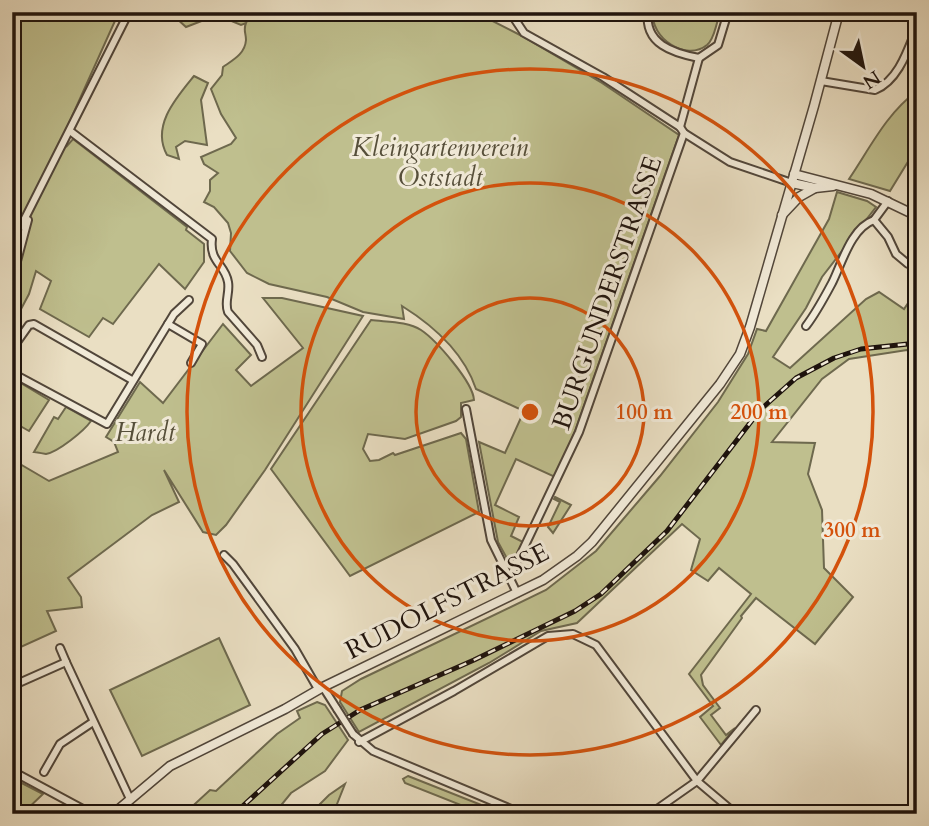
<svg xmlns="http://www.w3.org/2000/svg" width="929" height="826" font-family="Cardo,serif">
	<rect width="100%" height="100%" fill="#eadfc3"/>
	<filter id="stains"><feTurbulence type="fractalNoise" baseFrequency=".00286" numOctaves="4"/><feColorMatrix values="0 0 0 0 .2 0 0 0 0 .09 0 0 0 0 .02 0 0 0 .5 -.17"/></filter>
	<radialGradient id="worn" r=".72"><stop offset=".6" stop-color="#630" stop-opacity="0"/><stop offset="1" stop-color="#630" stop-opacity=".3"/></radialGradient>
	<!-- green -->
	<g fill="#bfbf8e" stroke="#6e694e" stroke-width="2">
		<polygon points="12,12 119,12 64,134 67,146 73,139 187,227 186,230 204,244 204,262 185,289 159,264 113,324 103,318 89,337 40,309 51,281 36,271 29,294 12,326"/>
		<path d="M177 12H475L522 36 602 83 679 135 574 434 555 477 516 459 495 505 519 517 511 536 523 542 514 562 510 564 498 542 479 442 505 453 524 411 476 389C464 353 434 326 402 306L404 319 363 312 327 297 269 284 247 273 230 251 231 233 228 223 214 207 204 202 210 191V180L218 173 204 164 201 157 231 144 236 138 221 114 211 89 222 75 223 67C233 60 245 54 246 40 246 33 243 30 246 23L241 25 217 15 186 27 175 17Z"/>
		<path d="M653 12H690L718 20C715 28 714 39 707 45 686 62 650 38 653 12Z"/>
		<path d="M194 76 208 83 201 100 207 145 185 141 176 147 179 159 167 155C151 126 176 98 194 76Z"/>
		<path d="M917 91V147L890 191 849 179C870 148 886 114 917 91Z"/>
		<polygon points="837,192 867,201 876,207 822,277 806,308 773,357 790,368 866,299 879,292 904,309 917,290 917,351 907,350 849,359 822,379 772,442 815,443 808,474 822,510 824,568 853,597 815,644 756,598 741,616 742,618 701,675 703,685 720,708 711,715 726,735 735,728 721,745 700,717 713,706 689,674 751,594 719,568 708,581 691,570 700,539 682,524 577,623 541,631 489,663 359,732 340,702 342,691 361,679 546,590 596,551 660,476 718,402 748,354 757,329 766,331 829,219"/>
		<polygon points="263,298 282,298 363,316 265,470 226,525 216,535 203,532 164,470 179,502 152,515 68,578 81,597 82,607 47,611 56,631 12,651 13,460 49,481 118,452 114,442 106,437 140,382 163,403 223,324 251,355 236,370 251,386 303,348"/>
		<path d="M371 320C386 322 408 321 421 330 436 340 473 382 474 400L461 403V417L456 421 405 439 368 434 363 449 370 461 379 460 393 453 395 455 461 433 466 439 479 512 350 576 271 469Z"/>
		<polygon points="19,382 49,400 29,431 15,423 18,418 12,415 12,393"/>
		<path d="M66 407 91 421C84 431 58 452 46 454 46 454 35 452 34 452L54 417 58 419Z"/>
		<polygon points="555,497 571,505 553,533 548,527 560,502 554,499"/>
		<polygon points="219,638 250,705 142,756 110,690"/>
		<polygon points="317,702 325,705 348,740 325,771 291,793 274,814 184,814 210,790 216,791 277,734 300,718 297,711"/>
		<polygon points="408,776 484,806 486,814 469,814 471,809 405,783 403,779"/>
		<polygon points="12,778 43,794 22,814 12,814"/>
		<polygon points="345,784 333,814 310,814 329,795"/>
	</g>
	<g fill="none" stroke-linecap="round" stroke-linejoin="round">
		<defs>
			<g id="minor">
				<polyline points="513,12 514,18 524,33 603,77 680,127 684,133 730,162 792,183"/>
				<path d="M648 12C644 44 673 53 699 58L718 45 728 12"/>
				<path d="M821 81 875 90C899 80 908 49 917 27"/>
				<polyline points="680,127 699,58"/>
				<path d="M70 131 212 239C209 262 225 264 228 282 230 293 224 302 228 312L257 345 262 357"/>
				<polyline points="888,201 874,220 888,237 896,254 908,264"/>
				<polyline points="12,244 129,12"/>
				<polyline points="12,280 28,220"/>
				<polyline points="168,324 202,344 191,363"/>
				<path d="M806 326C816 313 824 298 832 283 842 263 851 228 874 220"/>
				<polyline points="12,349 29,325 34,324 132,380"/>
				<polyline points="12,373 107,424 174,314 189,300"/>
				<polyline points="466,409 491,540 517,593"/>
				<polyline points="224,555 233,564 295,649 318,689"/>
				<polyline points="509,579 579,432 684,133"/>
				<polyline points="66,662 130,799"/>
				<polyline points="12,686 66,662 60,648"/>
				<polyline points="323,687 337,709"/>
				<polyline points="353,734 373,751 523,814"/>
				<polyline points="359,742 454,691 548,636 573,634 596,645 697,781 736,814"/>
				<polyline points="12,771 92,814"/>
				<polyline points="44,772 60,744 93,722"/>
				<polyline points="650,814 697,781 756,710"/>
			</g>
			<g id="tertiary">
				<polyline points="794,174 871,194 917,216"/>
				<polyline points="792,183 815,188 833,186"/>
				<polyline points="782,215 799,197 815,188"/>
				<polyline points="113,814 170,766 285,709 323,687 543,580 577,556 592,542 720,384 740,354 750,327 814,106 839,12"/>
			</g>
		</defs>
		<!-- minor casing -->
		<use href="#minor" stroke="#51463a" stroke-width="10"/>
		<!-- tertiary casing -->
		<use href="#tertiary" stroke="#51463a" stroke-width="11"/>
		<!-- minor -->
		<use href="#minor" stroke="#f1ead8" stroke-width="6"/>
		<!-- tertiary -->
		<use href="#tertiary" stroke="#f1ead8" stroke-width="8"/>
		<defs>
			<polyline id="rail" points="234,814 322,734 360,710 474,660 575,611 601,594 667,531 760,410 796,378 834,358 861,349 917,343"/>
		</defs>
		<!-- rail casing -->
		<use href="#rail" stroke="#1e130d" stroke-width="5"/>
		<!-- rail -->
		<use href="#rail" stroke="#f1ead8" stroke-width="2.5" stroke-dasharray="8" stroke-linecap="butt"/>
		<defs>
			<polyline id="minor-bridge" points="337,709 353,734"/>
		</defs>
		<!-- minor-bridge casing -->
		<use href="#minor-bridge" stroke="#51463a" stroke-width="10" stroke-linecap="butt"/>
		<!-- minor-bridge -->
		<use href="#minor-bridge" stroke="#f1ead8" stroke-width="6"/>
	</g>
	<!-- distance rings -->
	<g fill="none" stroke="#d4520c" stroke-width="3.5">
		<circle cx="530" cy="412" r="114"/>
		<circle cx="530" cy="412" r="229"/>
		<circle cx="530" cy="412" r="343"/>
	</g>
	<g text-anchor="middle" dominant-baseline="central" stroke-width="6" stroke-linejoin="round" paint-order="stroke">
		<!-- park labels -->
		<g font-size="26" font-style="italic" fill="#564f3a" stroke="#f1ead8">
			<text x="440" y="147">Kleingartenverein<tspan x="440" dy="30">Oststadt</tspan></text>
			<text x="145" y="432">Hardt</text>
		</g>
		<!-- street labels -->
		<g font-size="26" fill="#1e130d" stroke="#f1ead8">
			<text transform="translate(607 293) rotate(-71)">BURGUNDERSTRASSE</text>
			<text transform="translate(447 601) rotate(-27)">RUDOLFSTRASSE</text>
		</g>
	</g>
	<circle cx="530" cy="412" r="10" fill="#d4520c" stroke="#f1ead8" stroke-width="3.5"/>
	<g font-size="21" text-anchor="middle" font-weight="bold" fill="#d4520c" stroke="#f1ead8" stroke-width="6" stroke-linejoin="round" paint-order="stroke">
		<text x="644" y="419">100 m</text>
		<text x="759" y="419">200 m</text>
		<text x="852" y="537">300 m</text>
	</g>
	<!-- margin -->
	<rect width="929" height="826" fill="none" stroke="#eadfc3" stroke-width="42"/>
	<rect x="14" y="14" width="901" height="798" fill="none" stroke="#1e130d" stroke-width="3.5"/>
	<rect x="21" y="21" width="887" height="784" fill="none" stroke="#1e130d" stroke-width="2"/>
	<!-- north arrow -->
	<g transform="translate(863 66) rotate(147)" stroke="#f1ead8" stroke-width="5" paint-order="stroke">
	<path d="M0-5L12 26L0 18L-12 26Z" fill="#1e130d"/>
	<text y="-10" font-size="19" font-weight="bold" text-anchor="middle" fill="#1e130d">N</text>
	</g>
	<rect width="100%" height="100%" filter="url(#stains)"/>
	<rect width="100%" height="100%" fill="url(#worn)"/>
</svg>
